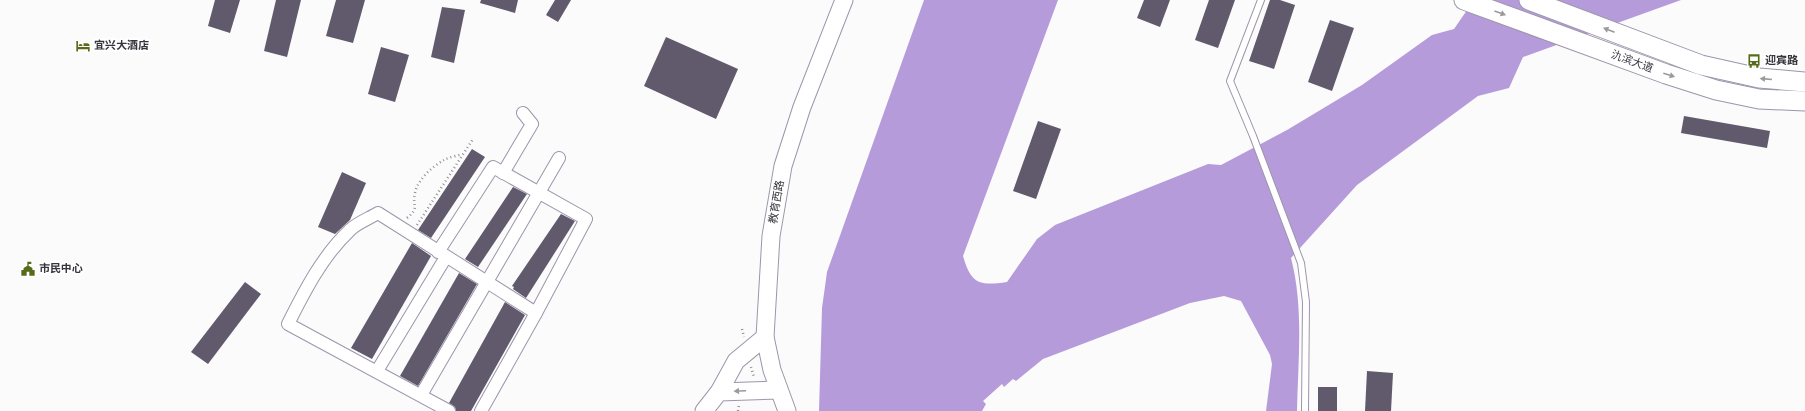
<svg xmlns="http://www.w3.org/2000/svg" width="1805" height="411" font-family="Overpass,'Noto Sans SC',sans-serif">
	<rect width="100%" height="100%" fill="#fbfbfb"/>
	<!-- water -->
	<path fill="#b69bdb" d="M924 0H1058L963 256C971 284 979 286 1007 282L1037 239 1055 225 1208 164 1221 165 1287 130 1362 85 1432 35 1454 29 1474 0H1681L1523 57 1509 88 1478 96 1357 185 1291 258C1304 308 1298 359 1297 411H1266L1272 364 1270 355 1241 301 1224 296 1190 303 1043 359 1016 381 1013 379 1004 387 1002 384 983 401 986 404 982 411H819L822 308 827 272Z"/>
	<!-- building -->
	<g fill="#61596c">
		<polygon points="215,0 240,0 230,33 208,26"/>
		<polygon points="276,0 301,0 287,57 264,51"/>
		<polygon points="336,0 365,0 353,43 326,36"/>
		<polygon points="481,0 518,0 515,13 480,3"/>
		<polygon points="555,0 571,0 558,22 546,15"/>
		<polygon points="1144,0 1170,0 1160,27 1137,18"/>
		<polygon points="1209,0 1235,0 1218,48 1195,40"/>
		<polygon points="1270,0 1280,0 1295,5 1274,69 1249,61"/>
		<polygon points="442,7 465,10 454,63 431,57"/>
		<polygon points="1330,20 1354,28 1332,91 1308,82"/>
		<polygon points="666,37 738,69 716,119 644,86"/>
		<polygon points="381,47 409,55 395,102 368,94"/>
		<polygon points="1684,116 1770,131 1767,148 1681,133"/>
		<polygon points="1038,121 1061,129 1036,199 1013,191"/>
		<polygon points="472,149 485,157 431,238 418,230"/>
		<polygon points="342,172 366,183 350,220 335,234 318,227"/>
		<polygon points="513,187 527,194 478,267 465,259"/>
		<polygon points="561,214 575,221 526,298 513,289 514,287 512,286"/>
		<polygon points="412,243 431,256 372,359 351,348"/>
		<polygon points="459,273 477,284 418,386 400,376"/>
		<polygon points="245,282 261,294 208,364 191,352"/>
		<polygon points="505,302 525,315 471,411 456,411 455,407 449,403"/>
		<polygon points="1367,371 1393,373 1391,411 1365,411"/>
		<rect x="1318" y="387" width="19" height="24"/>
	</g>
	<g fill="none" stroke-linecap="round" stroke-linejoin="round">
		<defs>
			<polyline id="lane" points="1261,0 1230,81 1253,136 1301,263 1306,302 1305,411"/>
			<g id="street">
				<polyline points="503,173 532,124 523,113"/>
				<polyline points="438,252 493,167 586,219 536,313"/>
				<polyline points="377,371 446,257"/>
				<polyline points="421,395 559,158"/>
				<path d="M449 411 288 324C305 290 323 255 351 229 359 222 370 218 378 213L536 313 481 411"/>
			</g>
			<g id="secondary">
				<polyline points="719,392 736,361 765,337"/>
				<polyline points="704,411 719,392 779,390"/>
				<polyline points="787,411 772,370 765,337 771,236 783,166 802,107 844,0"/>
			</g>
			<g id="primary">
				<polyline points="1464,0 1666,74 1716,90 1759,99 1805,101"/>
				<polyline points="1529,0 1701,65 1759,78 1805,82"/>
			</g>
		</defs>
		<!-- lane casing -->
		<use href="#lane" stroke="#9d95aa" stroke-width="8"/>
		<!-- street casing -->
		<use href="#street" stroke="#9d95aa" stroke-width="14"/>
		<!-- secondary casing -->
		<use href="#secondary" stroke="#9d95aa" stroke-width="19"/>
		<!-- primary casing -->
		<use href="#primary" stroke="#9d95aa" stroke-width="21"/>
		<!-- path -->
		<g stroke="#919094" stroke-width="2.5" stroke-dasharray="1 3" stroke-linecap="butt">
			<path d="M407 218C420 208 412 205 415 193 417 180 433 166 444 160 449 157 457 156 462 154"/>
			<polyline points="417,225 473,139"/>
			<polyline points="742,329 744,337"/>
			<polyline points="751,367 754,377"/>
			<polyline points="738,411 739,405"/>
		</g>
		<!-- lane -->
		<use href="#lane" stroke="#fff" stroke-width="6"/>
		<!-- street -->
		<use href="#street" stroke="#fff" stroke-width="12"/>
		<!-- secondary -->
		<use href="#secondary" stroke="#fff" stroke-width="17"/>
		<!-- primary -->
		<use href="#primary" stroke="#fff" stroke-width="19"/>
	</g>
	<!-- one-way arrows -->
	<defs><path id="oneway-solid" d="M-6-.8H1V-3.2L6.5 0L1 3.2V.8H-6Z"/></defs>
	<g fill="#9b9a9e">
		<use href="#oneway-solid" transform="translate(1500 13) rotate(20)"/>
		<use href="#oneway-solid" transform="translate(1609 30) rotate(-159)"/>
		<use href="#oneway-solid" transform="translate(1669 75) rotate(18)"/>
		<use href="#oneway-solid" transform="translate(1766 79) rotate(-175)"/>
		<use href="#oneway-solid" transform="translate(740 391) rotate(177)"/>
	</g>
	<!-- icons -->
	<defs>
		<symbol id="hotel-bare" viewBox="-9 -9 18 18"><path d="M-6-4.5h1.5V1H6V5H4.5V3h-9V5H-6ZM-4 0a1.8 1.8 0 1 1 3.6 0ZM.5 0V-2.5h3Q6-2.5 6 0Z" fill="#566c1b" stroke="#fff" stroke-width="2.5" paint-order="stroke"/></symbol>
		<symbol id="bus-bare" viewBox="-9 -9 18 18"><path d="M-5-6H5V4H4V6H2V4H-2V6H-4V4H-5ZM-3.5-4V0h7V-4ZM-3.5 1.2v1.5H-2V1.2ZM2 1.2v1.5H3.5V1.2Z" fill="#566c1b" stroke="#fff" stroke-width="2.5" paint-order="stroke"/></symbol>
		<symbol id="civic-bare" viewBox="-9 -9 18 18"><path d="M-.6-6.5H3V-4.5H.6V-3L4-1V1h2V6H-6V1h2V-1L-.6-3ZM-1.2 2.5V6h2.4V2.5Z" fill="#566c1b" stroke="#fff" stroke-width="2.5" paint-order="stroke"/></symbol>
	</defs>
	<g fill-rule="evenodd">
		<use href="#hotel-bare" x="73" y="36" width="20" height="20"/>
		<use href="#bus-bare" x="1744" y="51" width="20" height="20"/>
		<use href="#civic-bare" x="18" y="259" width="20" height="20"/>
	</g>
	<g text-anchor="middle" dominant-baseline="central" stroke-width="4" stroke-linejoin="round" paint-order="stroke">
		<!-- poi labels -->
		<g font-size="11" font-weight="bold" fill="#37343d" stroke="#fff" text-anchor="start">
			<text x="94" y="46">宜兴大酒店</text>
			<text x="1765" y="61">迎宾路</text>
			<text x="39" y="269">市民中心</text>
		</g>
		<!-- street labels -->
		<g font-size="11" fill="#37343d" stroke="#fff">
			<text transform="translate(1632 62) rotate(20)">氿滨大道</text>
			<text transform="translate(777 202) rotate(-80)">教育西路</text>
		</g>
	</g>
</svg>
